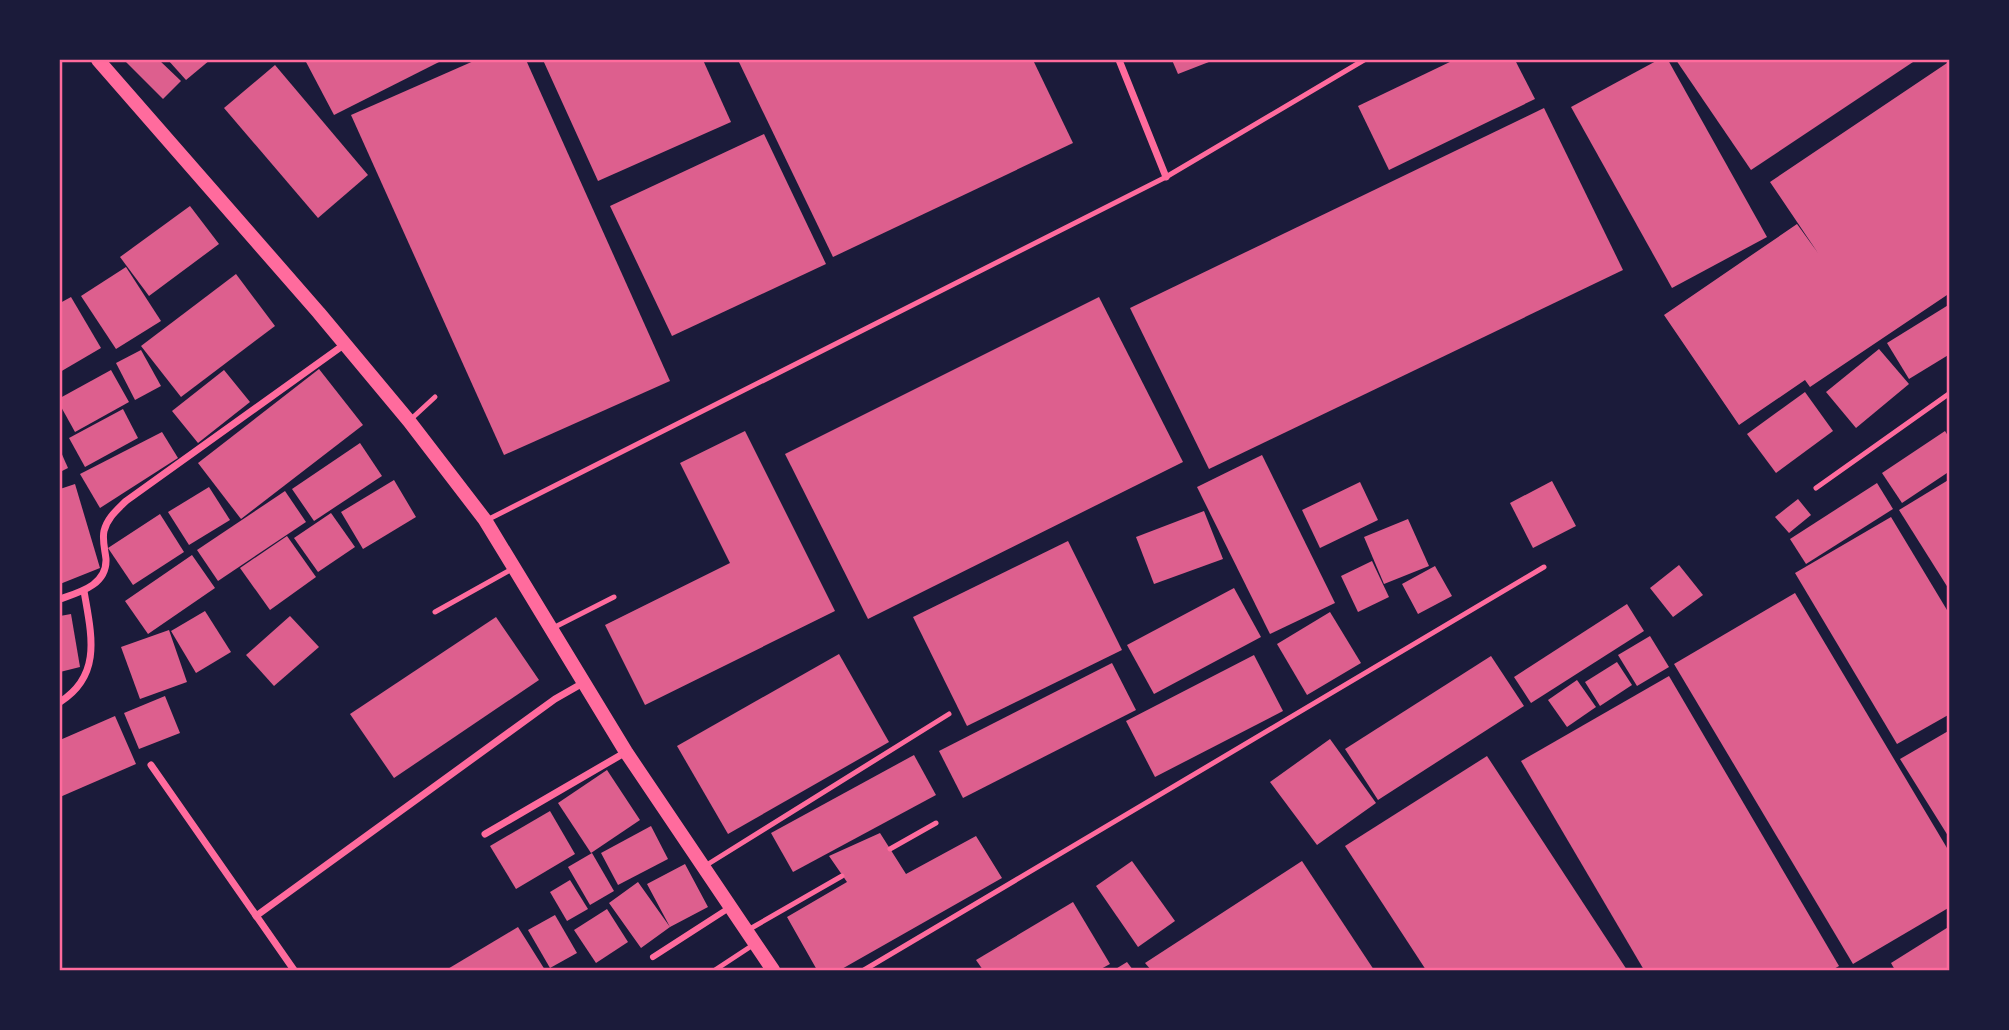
<svg xmlns="http://www.w3.org/2000/svg" width="2009" height="1030" font-family="Jost,sans-serif">
	<rect width="100%" height="100%" fill="#1b1b3a"/>
	<!-- building -->
	<g fill="#dd5f8e">
		<polygon points="124,60 159,60 181,81 163,99"/>
		<polygon points="168,60 210,60 186,80"/>
		<polygon points="305,60 443,60 334,115"/>
		<polygon points="476,60 526,60 670,381 504,455 351,115"/>
		<polygon points="543,60 703,60 731,122 598,181"/>
		<polygon points="738,60 1033,60 1073,143 833,257"/>
		<polygon points="1172,60 1214,60 1178,74"/>
		<polygon points="1454,60 1515,60 1535,99 1389,170 1358,106"/>
		<polygon points="1658,60 1668,60 1767,237 1672,288 1571,107"/>
		<polygon points="1676,60 1916,60 1751,170"/>
		<polygon points="1950,61 1950,293 1810,387 1805,380 1739,425 1664,315 1797,224 1818,253 1770,182"/>
		<polygon points="275,65 368,175 318,218 224,108"/>
		<polygon points="1544,108 1623,270 1209,469 1130,308"/>
		<polygon points="764,134 826,264 672,336 610,206"/>
		<polygon points="190,206 219,244 149,296 120,257"/>
		<polygon points="126,267 161,321 116,349 81,296"/>
		<polygon points="236,274 275,326 181,397 141,346"/>
		<polygon points="71,297 101,348 60,372 60,303"/>
		<polygon points="1099,297 1183,462 868,619 785,454"/>
		<polygon points="1950,304 1950,354 1909,379 1887,343"/>
		<polygon points="1879,349 1909,384 1856,428 1826,392"/>
		<polygon points="141,350 161,386 135,400 116,363"/>
		<polygon points="319,369 363,425 241,519 198,463"/>
		<polygon points="111,370 129,402 75,432 60,405 60,398"/>
		<polygon points="224,370 250,402 198,443 172,411"/>
		<polygon points="1805,392 1833,431 1776,473 1747,434"/>
		<polygon points="123,409 138,438 85,467 69,438"/>
		<polygon points="745,431 835,611 645,705 605,625 730,563 680,463"/>
		<polygon points="1945,431 1950,439 1950,471 1902,503 1882,473"/>
		<polygon points="162,432 178,458 100,508 80,474"/>
		<polygon points="360,443 382,476 314,521 292,489"/>
		<polygon points="60,450 68,468 60,472"/>
		<polygon points="1262,455 1335,603 1270,634 1197,487"/>
		<polygon points="1950,479 1950,591 1899,510"/>
		<polygon points="394,480 416,517 363,549 341,512"/>
		<polygon points="1552,481 1576,526 1533,548 1510,503"/>
		<polygon points="1360,482 1378,520 1320,548 1302,510"/>
		<polygon points="1877,483 1893,509 1806,564 1790,539"/>
		<polygon points="75,484 100,568 60,584 60,489"/>
		<polygon points="209,487 230,520 189,545 168,512"/>
		<polygon points="285,491 306,522 218,581 197,550"/>
		<polygon points="1798,499 1811,515 1789,533 1775,517"/>
		<polygon points="1204,511 1223,559 1154,584 1136,537"/>
		<polygon points="331,513 355,547 318,572 294,538"/>
		<polygon points="160,514 184,552 133,585 108,548"/>
		<polygon points="1891,517 1950,615 1950,714 1897,744 1795,573"/>
		<polygon points="1408,519 1429,566 1384,584 1364,537"/>
		<polygon points="287,536 316,577 270,610 240,568"/>
		<polygon points="1068,541 1122,650 967,726 913,617"/>
		<polygon points="192,555 215,588 148,634 125,601"/>
		<polygon points="1372,561 1389,597 1358,612 1341,576"/>
		<polygon points="1679,565 1703,595 1673,617 1650,588"/>
		<polygon points="1435,566 1452,596 1418,614 1402,584"/>
		<polygon points="1234,588 1261,637 1154,694 1127,645"/>
		<polygon points="1795,593 1950,853 1950,907 1853,964 1674,664"/>
		<polygon points="1627,604 1644,631 1531,703 1514,677"/>
		<polygon points="205,611 231,652 196,673 171,631"/>
		<polygon points="1330,612 1361,663 1307,695 1277,644"/>
		<polygon points="71,614 80,667 60,672 60,616"/>
		<polygon points="290,616 319,647 274,686 246,655"/>
		<polygon points="496,617 539,680 394,778 350,714"/>
		<polygon points="169,630 187,682 140,699 121,647"/>
		<polygon points="1650,636 1669,667 1637,686 1618,655"/>
		<polygon points="839,654 889,742 728,834 677,746"/>
		<polygon points="1254,655 1283,711 1155,777 1126,721"/>
		<polygon points="1491,656 1524,706 1378,800 1345,749"/>
		<polygon points="1617,662 1632,685 1600,706 1585,682"/>
		<polygon points="1112,663 1136,710 963,798 939,751"/>
		<polygon points="1669,676 1839,966 1832,970 1644,970 1521,761"/>
		<polygon points="1577,680 1596,707 1567,727 1548,700"/>
		<polygon points="165,696 180,733 139,749 124,713"/>
		<polygon points="115,716 136,764 60,797 60,740"/>
		<polygon points="1950,730 1950,839 1900,759"/>
		<polygon points="1330,739 1376,803 1317,845 1270,782"/>
		<polygon points="914,755 936,795 793,872 771,833"/>
		<polygon points="1487,756 1627,970 1426,970 1345,846"/>
		<polygon points="607,770 640,820 591,853 558,803"/>
		<polygon points="550,811 575,854 516,889 490,846"/>
		<polygon points="651,826 668,859 618,885 601,853"/>
		<polygon points="880,833 906,874 976,836 1002,878 840,970 817,970 787,917 847,882 829,856"/>
		<polygon points="592,853 614,891 590,905 568,867"/>
		<polygon points="1132,861 1175,921 1138,947 1096,886"/>
		<polygon points="1302,861 1374,970 1151,970 1145,963"/>
		<polygon points="685,864 708,907 670,927 641,948 609,903 638,882 670,927 647,884"/>
		<polygon points="570,880 588,909 567,921 550,892"/>
		<polygon points="1073,902 1110,964 1099,970 983,970 976,960"/>
		<polygon points="607,909 628,942 596,963 574,930"/>
		<polygon points="555,915 577,953 550,968 528,930"/>
		<polygon points="1950,926 1950,970 1895,970 1891,963"/>
		<polygon points="518,927 545,970 446,970"/>
		<polygon points="1127,962 1133,970 1114,970"/>
	</g>
	<g fill="none" stroke-linecap="round" stroke-linejoin="round">
		<!-- service -->
		<g stroke="#ff6b9d" stroke-width="5">
			<polyline points="409,421 435,397"/>
			<polyline points="1816,488 1950,393"/>
			<polyline points="487,520 1166,177 1364,60"/>
			<polyline points="435,612 512,569"/>
			<polyline points="551,629 614,597"/>
			<polyline points="890,849 936,823"/>
			<polyline points="705,866 949,714"/>
			<polyline points="748,930 842,876"/>
			<polyline points="715,970 753,945"/>
			<polyline points="864,970 1544,567"/>
		</g>
		<!-- pedestrian -->
		<polyline stroke="#ff6b9d" stroke-width="6" points="653,957 729,908"/>
		<!-- minor -->
		<g stroke="#ff6b9d" stroke-width="7">
			<polyline points="1119,60 1166,177"/>
			<path d="M60 599C80 592 107 585 106 559 105 550 102 540 104 531 107 518 117 510 126 501L345 344"/>
			<path d="M60 702C103 675 91 633 84 591"/>
			<polyline points="151,765 294,970"/>
			<polyline points="485,834 626,752"/>
			<polyline points="256,916 555,699 583,683"/>
		</g>
		<!-- secondary -->
		<polyline stroke="#ff6b9d" stroke-width="14" points="98,60 319,313 409,421 485,520 626,752 773,970"/>
	</g>
	<!-- border -->
	<rect width="2009" height="1030" fill="none" stroke="#1b1b3a" stroke-width="122"/>
	<rect x="61" y="61" width="1887" height="908" fill="none" stroke="#ff6b9d" stroke-width="2.5"/>
</svg>
